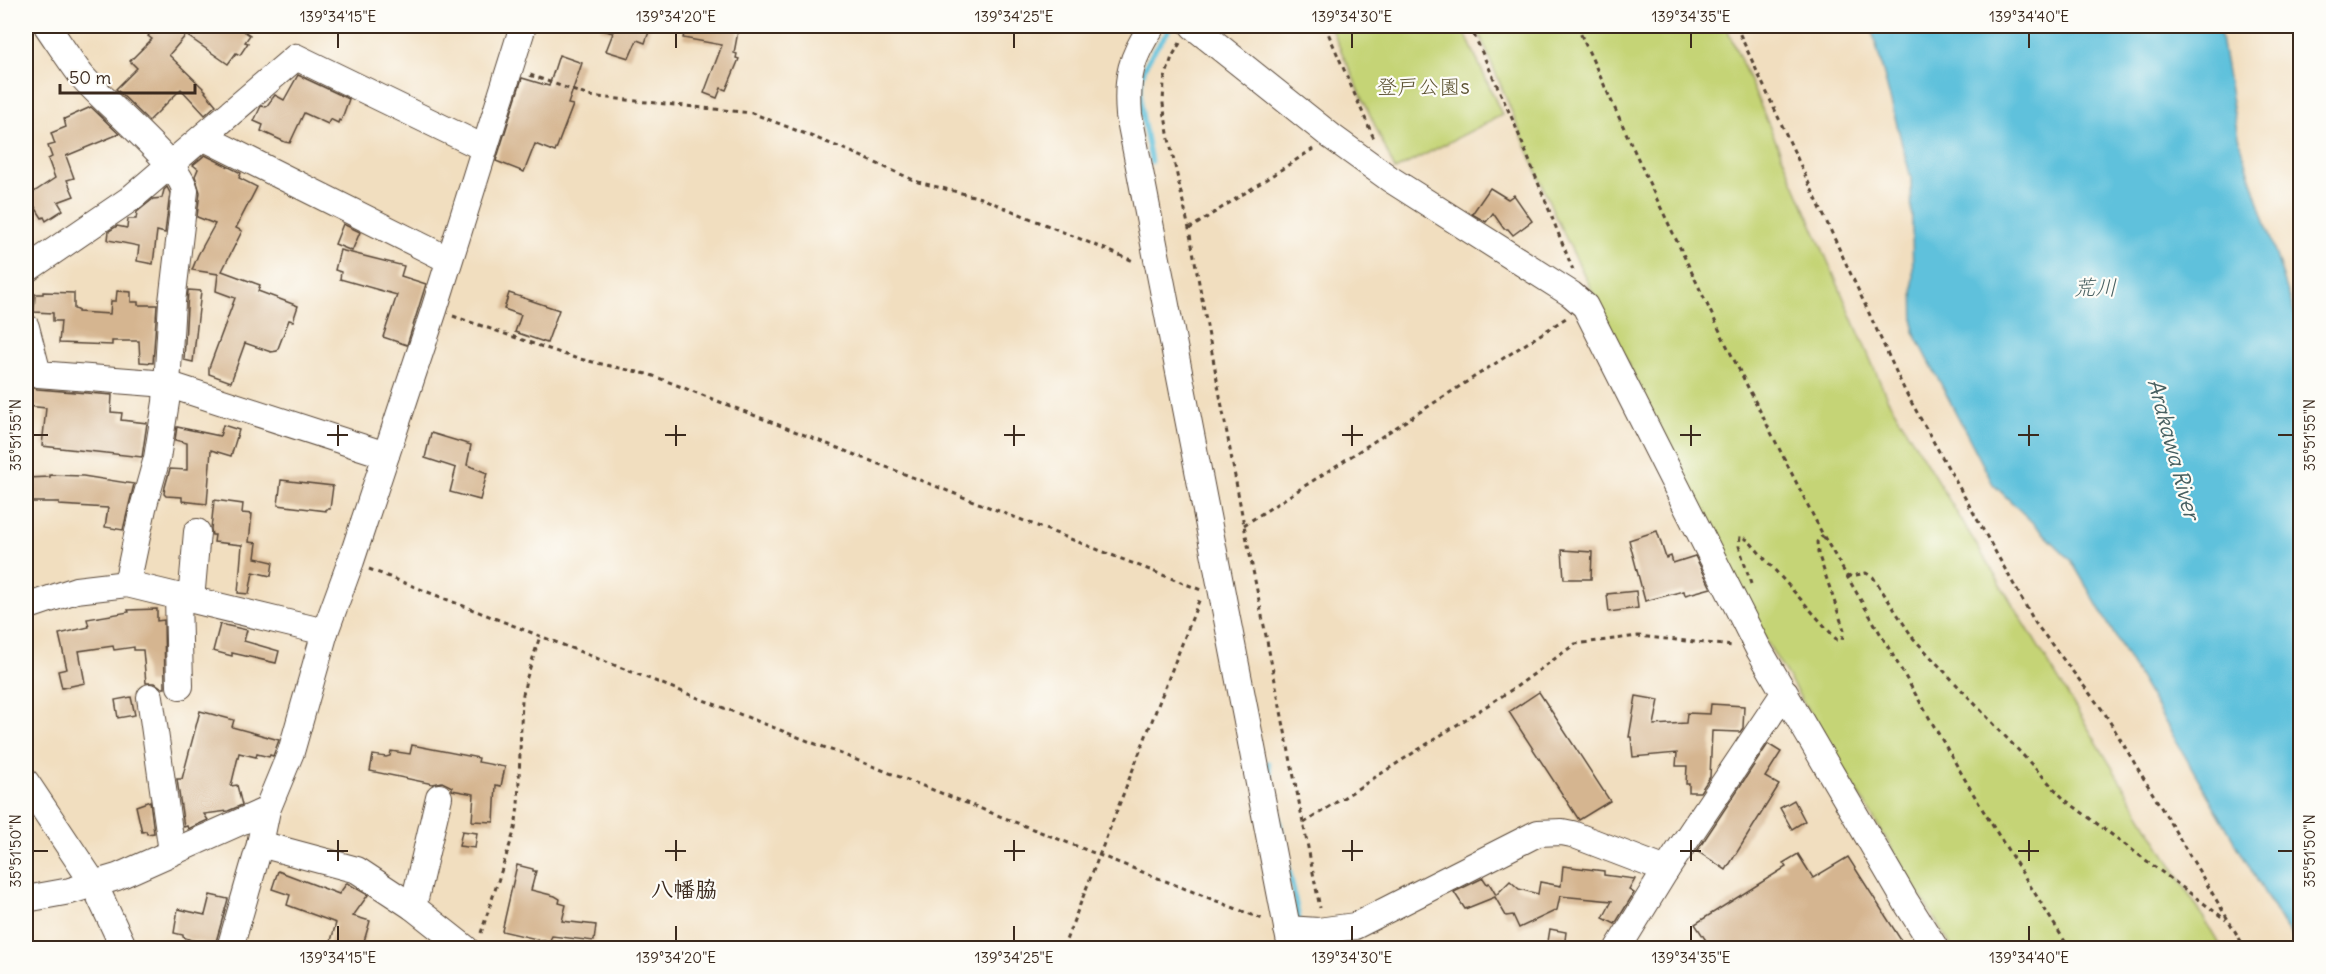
<svg xmlns="http://www.w3.org/2000/svg" width="2326" height="974" font-family="Delius,'Klee One',sans-serif">
	<rect width="100%" height="100%" fill="#fdfcf7"/>
	<filter id="ink" filterUnits="userSpaceOnUse"><feTurbulence type="fractalNoise" baseFrequency=".0167" numOctaves="2"/><feDisplacementMap in="SourceGraphic" scale="12" xChannelSelector="R" yChannelSelector="G"/><feConvolveMatrix kernelMatrix="1 2 1 2 8 2 1 2 1" color-interpolation-filters="sRGB"/></filter>
	<filter id="wash" filterUnits="userSpaceOnUse"><feTurbulence type="fractalNoise" baseFrequency=".008" numOctaves="4" result="noise"/><feDisplacementMap in="SourceGraphic" scale="24" xChannelSelector="R" yChannelSelector="G"/><feGaussianBlur stdDeviation="1.35" result="paint"/><feColorMatrix in="noise" values="0 0 0 0 0 0 0 0 0 0 0 0 0 0 0 0 0 1.4 0 .05"/><feComposite in="paint" operator="in"/></filter>
	<g filter="url(#wash)">
		<rect width="100%" height="100%" fill="#f1debf"/>
		<!-- green -->
		<g fill="#c5d476" stroke="#807f4a" stroke-width="1.5">
			<polygon points="1330,26 1462,26 1502,115 1395,170"/>
			<polygon points="1476,26 1726,26 1887,398 2222,948 1952,948 1760,631 1556,218"/>
		</g>
		<!-- water -->
		<polygon fill="#5ec1dc" stroke="#4c767d" stroke-width="1.5" points="1871,26 2219,26 2238,137 2300,330 2300,948 2282,923 2071,560 1993,484 1914,332 1911,178"/>
		<g fill="none" stroke-linecap="round" stroke-linejoin="round">
			<!-- stream -->
			<g stroke="#5ec1dc" stroke-width="5">
				<path d="M1151 162C1147 135 1137 104 1142 78 1145 59 1162 41 1172 26"/>
				<polyline points="1268,763 1300,924"/>
				<polyline points="1303,936 1305,948"/>
			</g>
		</g>
		<g id="blocks">
			<!-- building -->
			<g fill="#d5b590">
				<polygon points="156,26 236,26 250,35 245,42 248,43 240,55 236,53 228,64 186,35 169,55 206,91 205,92 216,105 205,115 181,89 149,121 116,89 137,68 130,61 152,39 148,36"/>
				<polygon points="601,26 651,26 645,43 637,40 629,58 606,51 613,33 600,29"/>
				<polygon points="686,26 729,27 739,26 734,53 737,54 736,58 739,59 726,90 721,88 717,98 704,93 722,45 683,38"/>
				<polygon points="559,55 582,63 568,104 573,105 555,152 535,144 524,172 496,161 522,78 549,86"/>
				<polygon points="298,75 349,99 341,121 339,120 338,123 330,119 328,124 304,113 290,143 285,142 261,131 263,125 254,121 261,106 266,107 275,95 284,100"/>
				<polygon points="91,107 119,134 66,156 74,178 67,180 74,196 58,202 63,210 46,221 44,217 42,218 28,196 55,178 48,159 52,157 48,146 55,144 51,133 66,127 64,119"/>
				<polygon points="205,155 241,173 239,178 257,187 236,228 242,231 222,271 260,285 258,291 298,306 293,321 289,320 277,351 271,352 245,343 231,382 209,374 209,368 235,298 216,291 218,274 192,270 198,255 215,224 197,217 200,192 195,176 198,169 193,165"/>
				<polygon points="167,187 170,193 165,233 157,231 153,264 137,261 139,246 108,240 109,231 117,226 127,228 128,219 136,219 137,212 153,199 162,198 164,190"/>
				<polygon points="1490,188 1508,199 1514,195 1532,221 1513,235 1508,229 1504,229 1493,213 1486,222 1472,214"/>
				<polygon points="343,224 360,232 352,251 335,244"/>
				<polygon points="340,250 404,266 401,276 426,284 407,345 383,337 397,295 340,279 341,272 335,270"/>
				<polygon points="188,290 201,291 193,362 184,360"/>
				<polygon points="117,291 131,292 131,302 138,302 138,305 157,305 153,363 140,362 139,341 112,341 112,345 59,343 61,321 53,321 53,313 34,312 35,294 43,294 43,292 74,293 74,309 78,310 78,312 110,314 111,301 116,301"/>
				<polygon points="509,293 559,310 547,343 515,332 521,315 504,309"/>
				<polygon points="29,386 37,389 112,395 111,412 122,413 121,420 147,423 142,457 42,446 46,408 27,406"/>
				<polygon points="223,425 239,430 231,456 211,450 207,504 182,501 182,497 166,496 164,494 165,487 170,469 187,470 187,443 175,440 177,427 220,436"/>
				<polygon points="431,433 471,445 467,465 487,473 480,500 450,492 456,468 425,458"/>
				<polygon points="50,475 83,476 134,484 123,530 105,527 108,508 59,505 59,502 26,502 26,478 50,477"/>
				<polygon points="281,480 333,486 330,509 326,509 326,511 278,505"/>
				<polygon points="214,500 243,504 242,513 252,514 249,542 257,543 255,558 273,562 271,576 253,572 249,594 238,593 242,545 214,542 215,535 212,535 211,529"/>
				<polygon points="1657,531 1666,558 1671,556 1673,563 1695,556 1711,588 1685,595 1684,591 1645,601 1629,540"/>
				<polygon points="1562,550 1592,552 1591,579 1564,579"/>
				<polygon points="1636,591 1638,608 1609,612 1607,594"/>
				<polygon points="157,609 157,621 164,620 165,688 162,688 155,683 146,683 143,650 134,650 134,647 114,650 113,646 79,651 85,683 62,688 58,671 67,669 59,634 89,627 87,619 129,612 128,610"/>
				<polygon points="220,624 247,630 244,641 279,651 276,663 241,655 232,653 232,656 213,651"/>
				<polygon points="1539,692 1610,801 1579,820 1509,712"/>
				<polygon points="1636,696 1659,700 1654,725 1686,723 1687,713 1710,714 1711,704 1744,706 1743,728 1740,732 1712,731 1710,777 1700,792 1689,792 1689,784 1686,784 1687,766 1676,766 1677,753 1633,757 1631,737 1629,737"/>
				<polygon points="131,697 135,715 118,718 115,700"/>
				<polygon points="200,711 234,720 232,727 279,740 273,756 270,755 269,757 257,754 256,757 239,753 231,786 237,785 242,805 228,811 204,814 208,820 188,829 187,826 184,827 177,779 182,779"/>
				<polygon points="1768,744 1781,752 1765,777 1779,785 1726,870 1697,851"/>
				<polygon points="412,745 479,758 478,762 505,767 501,786 496,785 494,822 472,821 474,794 452,790 452,787 442,782 433,784 370,771 373,755 386,757 390,756 391,751 410,754"/>
				<polygon points="1794,800 1805,821 1792,829 1780,808"/>
				<polygon points="150,801 154,833 147,834 146,831 142,832 136,806"/>
				<polygon points="462,831 477,833 475,848 459,846"/>
				<polygon points="1798,854 1813,878 1848,857 1906,948 1711,948 1695,924 1786,867 1783,863"/>
				<polygon points="517,865 533,869 533,871 536,871 531,890 555,896 560,899 559,903 566,905 562,921 596,925 594,941 552,936 549,942 502,931"/>
				<polygon points="1563,866 1604,871 1604,875 1635,879 1629,890 1634,893 1615,924 1603,918 1612,901 1560,896 1557,910 1519,928 1513,915 1506,916 1495,897 1465,909 1454,892 1483,878 1487,884 1489,883 1496,895 1510,881 1519,889 1538,894 1540,882 1561,886"/>
				<polygon points="278,871 339,894 347,883 368,895 353,916 370,921 362,948 329,948 336,923 287,905 290,895 272,889"/>
				<polygon points="210,895 228,899 215,945 191,940 183,937 183,935 174,933 178,909 205,915"/>
				<polygon points="1550,929 1566,932 1564,948 1547,948"/>
			</g>
		</g>
	</g>
	<g filter="url(#ink)">
		<use href="#blocks" fill-opacity="0" stroke="#564536" stroke-width="1.5"/>
		<g fill="none" stroke-linecap="round" stroke-linejoin="round">
			<defs>
				<g id="minor">
					<path d="M47 26C58 42 69 59 81 75 102 101 181 164 185 191L172 302 166 402 157 458 143 508 127 584"/>
					<path d="M1152 26C1131 57 1126 77 1129 115L1291 948"/>
					<polyline points="1193,26 1332,137 1390,179 1571,294 1585,306 1758,648 1906,902 1935,948"/>
					<polyline points="203,137 449,260"/>
					<polyline points="26,270 130,199 296,57 484,148"/>
					<polyline points="26,327 38,374 167,384 386,455"/>
					<polyline points="178,596 180,686"/>
					<polyline points="191,600 197,532"/>
					<polyline points="26,607 76,590 127,584 325,632"/>
					<polyline points="150,697 172,852"/>
					<polyline points="26,782 94,884 124,948"/>
					<polyline points="260,844 357,870 413,907 465,948"/>
					<polyline points="26,899 70,891 117,877 267,810"/>
					<polyline points="413,907 439,797"/>
					<polyline points="1287,929 1318,931 1355,926 1538,833 1562,832 1572,834 1666,870"/>
					<polyline points="230,948 260,844 267,810 291,752 325,632 351,561 434,310 523,26"/>
					<polyline points="1618,948 1666,870 1785,692"/>
				</g>
			</defs>
			<!-- minor casing -->
			<use href="#minor" stroke="#564536" stroke-width="28"/>
			<!-- path -->
			<g stroke="#564536" stroke-width="3" stroke-dasharray="4.5 4.5" stroke-linecap="butt">
				<polyline points="1325,26 1375,141"/>
				<polyline points="1470,26 1515,125 1573,270"/>
				<polyline points="1577,26 1651,187 1726,344 1823,535 1981,807 2069,948"/>
				<polyline points="1736,26 1905,391 2036,624 2104,712 2245,948"/>
				<polyline points="1180,43 1172,57 1164,81 1163,104 1169,139 1189,229 1244,525 1320,908"/>
				<polyline points="530,75 589,96 752,113 849,151 918,182 981,198 1136,262"/>
				<polyline points="1189,229 1313,149"/>
				<polyline points="453,316 575,358 651,375 1201,590"/>
				<polyline points="1244,525 1566,318"/>
				<polyline points="369,569 1265,920"/>
				<polyline points="1847,577 1866,573 1873,577 1913,638 2064,799 2226,920"/>
				<polyline points="1751,584 1739,546 1740,536 1748,540 1837,640 1842,640 1844,630 1818,553 1817,542 1823,535"/>
				<polyline points="1304,823 1516,687 1575,644 1638,636 1734,646"/>
				<polyline points="481,933 515,829 518,806 522,699 526,680 540,636"/>
				<polyline points="1063,948 1200,598"/>
			</g>
			<!-- minor -->
			<use href="#minor" stroke="#fff" stroke-width="26"/>
		</g>
	</g>
	<!-- ticks -->
	<path fill="none" stroke="#3b2a1e" stroke-width="2" d="M338 33V48M676 33V48M1014 33V48M1352 33V48M1691 33V48M2029 33V48M338 425V446M676 425V446M1014 425V446M1352 425V446M1691 425V446M2029 425V446M33 435H48M327 435H348M665 435H686M1004 435H1025M1342 435H1363M1680 435H1701M2018 435H2039M2278 435H2293M338 840V861M676 840V861M1014 840V861M1352 840V861M1691 840V861M2029 840V861M33 851H48M327 851H348M665 851H686M1004 851H1025M1342 851H1363M1680 851H1701M2018 851H2039M2278 851H2293M338 926V941M676 926V941M1014 926V941M1352 926V941M1691 926V941M2029 926V941"/>
	<g text-anchor="middle" dominant-baseline="central" stroke-width="4.5" stroke-linejoin="round" paint-order="stroke">
		<!-- park labels -->
		<g font-size="21" fill="#5e5434" stroke="#fdfcf7">
			<text x="1423" y="86">登戸公園s</text>
		</g>
		<!-- water labels -->
		<g font-size="22" font-style="italic" fill="#475f60" stroke="#fdfcf7">
			<text x="2095" y="287">荒川</text>
			<text transform="translate(2174 449) rotate(75)">Arakawa River</text>
		</g>
		<!-- neighbourhood labels -->
		<g font-size="22" font-weight="bold" fill="#3b2a1e" stroke="#fdfcf7">
			<text x="684" y="889">八幡脇</text>
		</g>
	</g>
	<!-- margin -->
	<rect width="2326" height="974" fill="none" stroke="#fdfcf7" stroke-width="66"/>
	<!-- scale -->
	<path d="M60 84v9h135v-9" fill="none" stroke="#3b2a1e" stroke-width="3"/>
	<text x="69" y="84" font-size="18" fill="#3b2a1e" stroke="#fdfcf7" stroke-width="4.5" paint-order="stroke">50 m</text>
	<rect x="33" y="33" width="2260" height="908" fill="none" stroke="#3b2a1e" stroke-width="2"/>
	<g font-size="15" text-anchor="middle" fill="#3b2a1e">
		<text x="338" y="22">139°34'15"E</text>
		<text x="676" y="22">139°34'20"E</text>
		<text x="1014" y="22">139°34'25"E</text>
		<text x="1352" y="22">139°34'30"E</text>
		<text x="1691" y="22">139°34'35"E</text>
		<text x="2029" y="22">139°34'40"E</text>
		<text transform="translate(16 435) rotate(-90)" y="5">35°51'55"N</text>
		<text transform="translate(2310 435) rotate(-90)" y="5">35°51'55"N</text>
		<text transform="translate(16 851) rotate(-90)" y="5">35°51'50"N</text>
		<text transform="translate(2310 851) rotate(-90)" y="5">35°51'50"N</text>
		<text x="338" y="963">139°34'15"E</text>
		<text x="676" y="963">139°34'20"E</text>
		<text x="1014" y="963">139°34'25"E</text>
		<text x="1352" y="963">139°34'30"E</text>
		<text x="1691" y="963">139°34'35"E</text>
		<text x="2029" y="963">139°34'40"E</text>
	</g>
</svg>
